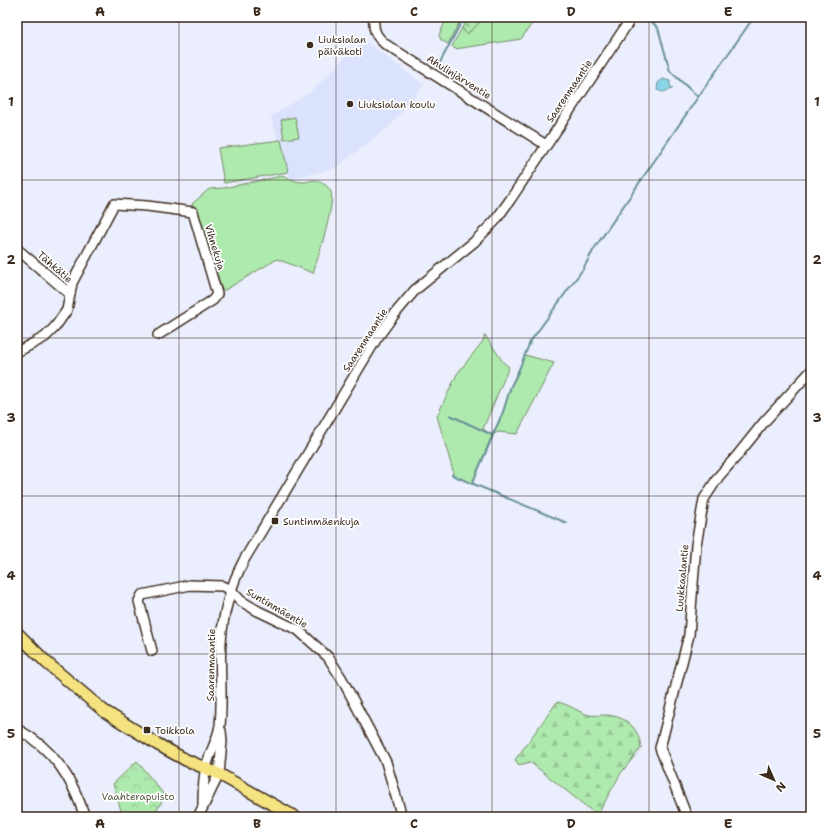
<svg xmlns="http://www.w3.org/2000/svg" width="828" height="834" font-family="'Shantell Sans',sans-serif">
	<defs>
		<pattern id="forest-firs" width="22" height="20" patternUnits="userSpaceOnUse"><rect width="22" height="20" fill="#aee9ae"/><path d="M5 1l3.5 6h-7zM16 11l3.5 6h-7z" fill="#97c895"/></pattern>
		<pattern id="park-crowns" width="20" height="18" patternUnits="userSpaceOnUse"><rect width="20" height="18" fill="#aee9ae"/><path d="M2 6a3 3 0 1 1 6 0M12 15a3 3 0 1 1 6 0" fill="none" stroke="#97c895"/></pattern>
	</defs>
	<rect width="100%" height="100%" fill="#eaeefd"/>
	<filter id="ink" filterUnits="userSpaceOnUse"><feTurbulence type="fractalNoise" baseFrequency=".025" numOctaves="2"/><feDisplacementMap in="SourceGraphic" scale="8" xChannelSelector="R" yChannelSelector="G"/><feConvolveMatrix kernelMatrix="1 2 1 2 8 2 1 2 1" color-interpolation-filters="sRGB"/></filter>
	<g filter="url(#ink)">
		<!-- built -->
		<polygon fill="#dbe2fc" points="368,43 424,85 391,125 335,168 290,179 271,117 313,90 354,48"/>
		<!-- grass -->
		<g fill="#aee9ae" stroke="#748a66">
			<polygon points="443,17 462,17 448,44 441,40 439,35 445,22"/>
			<polygon points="483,17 520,17 524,22 534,21 521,39 455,49 452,46 462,28 467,34 477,25"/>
			<polygon points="295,117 299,137 284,139 281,120"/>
			<polygon points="281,140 288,172 224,183 218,148"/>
			<path d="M282 176C288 178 296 182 303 182 310 182 313 178 320 182 325 184 329 187 331 192 335 205 318 258 313 273L277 259 225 290H222L200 219 192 204 209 189 223 188Z"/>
			<polygon points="485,335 503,362 509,367 483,429 492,435 503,412 511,386 525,355 554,363 517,434 498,432 492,435 472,484 452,475 453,471 437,416 457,374 483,341"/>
		</g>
		<!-- forest -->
		<g fill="url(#forest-firs)" stroke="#748a66">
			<polygon points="468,17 483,17 477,25 467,34 462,28"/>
			<path d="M557 702C569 704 578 712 589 715 594 716 601 715 607 715 627 717 639 728 641 748L621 773 599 812H593L530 762 519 765 515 760Z"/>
		</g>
		<!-- park -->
		<polygon fill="url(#park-crowns)" stroke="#748a66" points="137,761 165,796 153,817 123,817 113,784"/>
		<!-- water -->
		<polygon fill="#89d6e8" stroke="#6a9197" points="663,79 670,81 670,86 673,88 672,89 663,92 657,90 658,83"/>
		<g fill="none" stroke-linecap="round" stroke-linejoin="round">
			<!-- stream -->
			<g stroke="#6a9197" stroke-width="2">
				<polyline points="437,68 464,17"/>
				<polyline points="698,97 754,17"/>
				<polyline points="450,415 492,435"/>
				<polyline points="452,475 567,523"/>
				<polyline points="472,484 503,412 511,386 518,372 530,342 583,269 594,249 698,97 670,71 658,28 647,17"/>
			</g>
			<defs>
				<g id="minor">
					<path d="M374 17C373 30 375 35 385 44L546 145"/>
					<polyline points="17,249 70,294 67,310 55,327 45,337 17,352"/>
					<polyline points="70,294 72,283 114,204 147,206 193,212 217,294 213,300 158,335"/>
					<polyline points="152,651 139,601 142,595 190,585 222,586 231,590 241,601 258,611 298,630 328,657 342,679 386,762 402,817"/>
					<path d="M17 729C54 749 72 778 85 817"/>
					<path d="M203 805C203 793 203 779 206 768 209 753 218 740 220 725 223 697 219 669 221 642 223 613 231 585 244 560L377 338 393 316 415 290 474 242 495 221 510 200 632 17"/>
					<polyline points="198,817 219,774 222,741 221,731"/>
					<polyline points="687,817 660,748 689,635 696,545 704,499 719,476 736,457 764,422 811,371"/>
				</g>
				<polyline id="major" points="17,633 47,663 104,711 157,744 186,760 219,774 295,817"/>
			</defs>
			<!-- minor casing -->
			<use href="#minor" stroke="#3b2a1e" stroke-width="12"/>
			<!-- major casing -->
			<use href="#major" stroke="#3b2a1e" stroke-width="14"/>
			<!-- minor -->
			<use href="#minor" stroke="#fff" stroke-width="9"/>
			<!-- major -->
			<use href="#major" stroke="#f5e382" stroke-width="11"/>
		</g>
	</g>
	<!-- grid -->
	<path fill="none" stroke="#3b2a1e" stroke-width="1" stroke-opacity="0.55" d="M179 17V817M336 17V817M492 17V817M649 17V817M17 180H811M17 338H811M17 496H811M17 654H811"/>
	<!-- markers -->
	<g fill="#3b2a1e" stroke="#fff" stroke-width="1.5">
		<circle cx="310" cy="45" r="4"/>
		<circle cx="350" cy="104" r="4"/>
		<rect x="271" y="517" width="8" height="8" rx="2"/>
		<rect x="143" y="726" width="8" height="8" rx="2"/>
	</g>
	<g text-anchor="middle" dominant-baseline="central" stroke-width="3.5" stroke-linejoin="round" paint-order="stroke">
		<!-- poi labels -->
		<g font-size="10" fill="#3b2a1e" stroke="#fff" text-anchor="start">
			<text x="318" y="39">Liuksialan<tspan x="318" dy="12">päiväkoti</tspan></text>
			<text x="358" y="104">Liuksialan koulu</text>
			<text x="283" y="521">Suntinmäenkuja</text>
			<text x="155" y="730">Toikkola</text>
		</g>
		<!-- street labels -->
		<g font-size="10" fill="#3b2a1e" stroke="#fff">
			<text transform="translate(459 77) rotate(32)">Ahulinjärventie</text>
			<text transform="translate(569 91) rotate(-56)">Saarenmaantie</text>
			<text transform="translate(215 247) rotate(73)">Vihnekuja</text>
			<text transform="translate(55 267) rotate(41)">Tähkätie</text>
			<text transform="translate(365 340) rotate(-57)">Saarenmaantie</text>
			<text transform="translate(682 578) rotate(-85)">Luukkaalantie</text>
			<text transform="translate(277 608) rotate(30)">Suntinmäentie</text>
			<text transform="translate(211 665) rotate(-89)">Saarenmaantie</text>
		</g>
		<!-- park labels -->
		<g font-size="10" fill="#585a42" stroke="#fff">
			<text x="138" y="796">Vaahterapuisto</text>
		</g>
	</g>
	<!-- margin -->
	<rect width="828" height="834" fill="none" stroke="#fff" stroke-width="44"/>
	<!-- north arrow -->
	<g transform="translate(774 780) rotate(135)" stroke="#ffffff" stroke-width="3" paint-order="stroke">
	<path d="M0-3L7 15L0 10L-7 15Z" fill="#3b2a1e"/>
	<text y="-6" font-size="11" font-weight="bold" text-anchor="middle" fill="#3b2a1e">N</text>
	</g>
	<rect x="22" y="22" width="784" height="790" fill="none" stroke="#3b2a1e" stroke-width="1.5"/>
	<g font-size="13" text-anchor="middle" font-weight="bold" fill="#3b2a1e">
		<text x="100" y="16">A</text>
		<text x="257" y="16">B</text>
		<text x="414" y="16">C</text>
		<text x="571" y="16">D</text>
		<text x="728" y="16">E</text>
		<text x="11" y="106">1</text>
		<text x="817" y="106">1</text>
		<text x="11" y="264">2</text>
		<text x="817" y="264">2</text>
		<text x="11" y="422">3</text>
		<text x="817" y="422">3</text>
		<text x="11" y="580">4</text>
		<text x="817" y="580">4</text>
		<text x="11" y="738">5</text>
		<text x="817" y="738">5</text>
		<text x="100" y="828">A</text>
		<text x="257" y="828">B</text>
		<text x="414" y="828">C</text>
		<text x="571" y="828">D</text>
		<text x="728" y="828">E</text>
	</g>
</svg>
